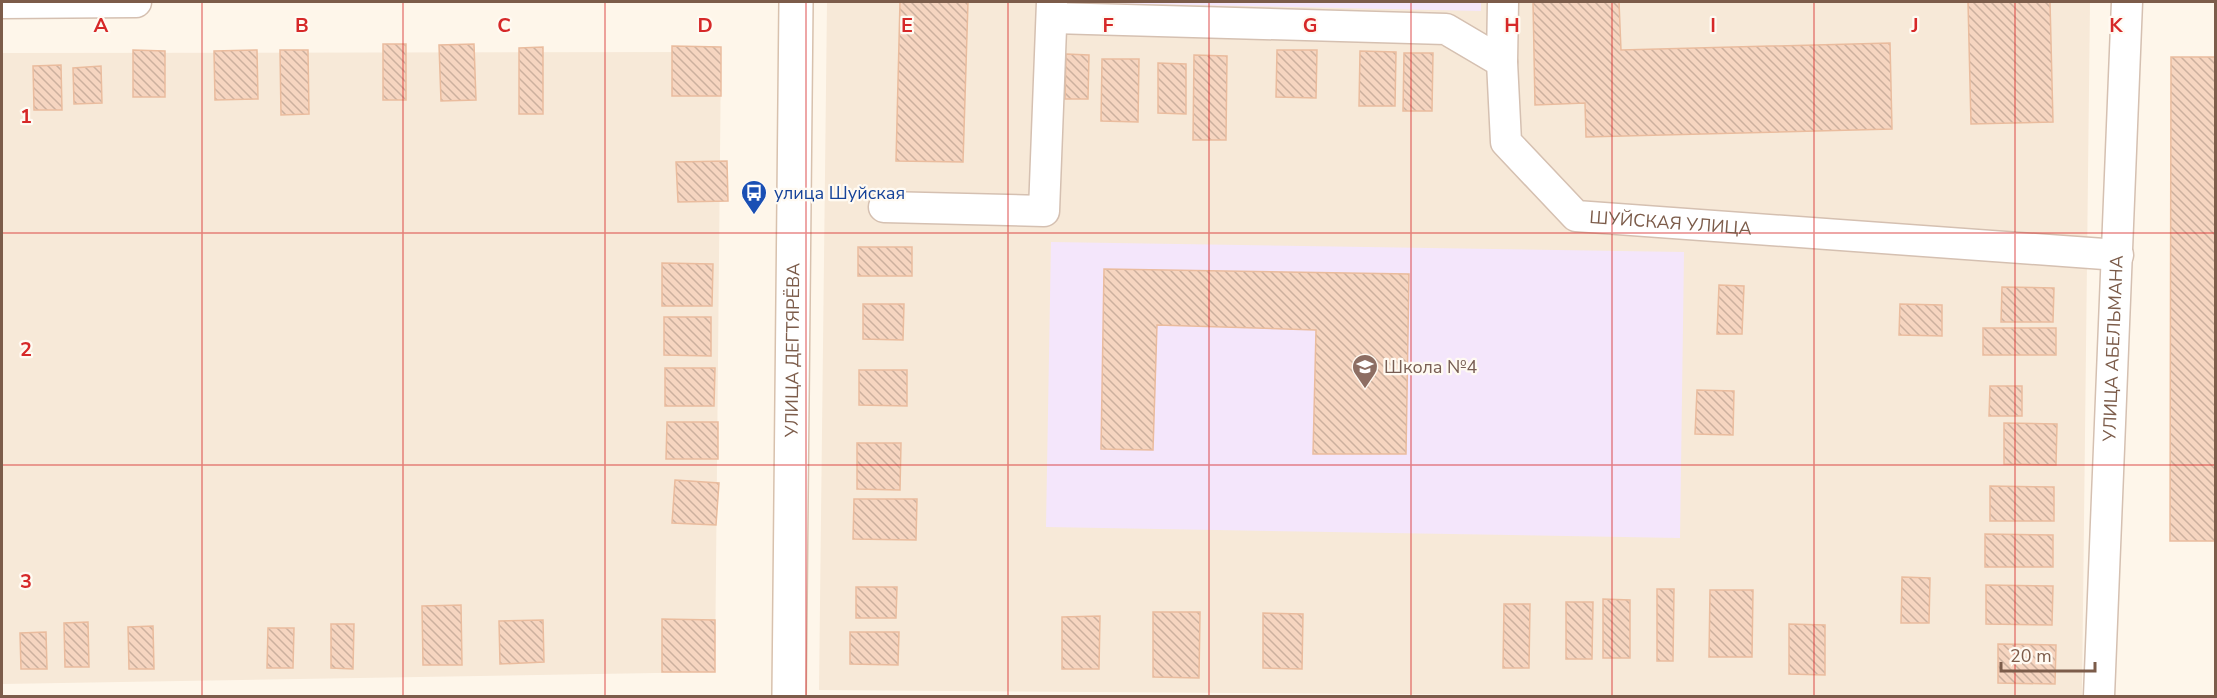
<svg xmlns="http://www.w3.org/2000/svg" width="2217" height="698" font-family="'Nunito Sans',sans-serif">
	<defs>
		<pattern id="building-back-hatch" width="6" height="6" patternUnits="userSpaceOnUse" patternTransform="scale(1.5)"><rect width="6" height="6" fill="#f6d5c0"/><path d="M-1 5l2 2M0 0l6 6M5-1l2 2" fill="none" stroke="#ccb09e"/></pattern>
	</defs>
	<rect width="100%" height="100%" fill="#fef6ea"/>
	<!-- residential -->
	<g fill="#f7e9d8">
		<polygon points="827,2 2090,2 2082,696 1661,696 819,690"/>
		<polygon points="721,52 715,672 2,684 2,53"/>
	</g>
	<!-- education -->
	<g fill="#f4e6fb">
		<polygon points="1100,2 1481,2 1481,11 1100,3"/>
		<polygon points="1051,242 1684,252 1680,538 1046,527"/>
	</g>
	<!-- building -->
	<g fill="url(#building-back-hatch)" stroke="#eabc9e" stroke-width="1.5">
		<polygon points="900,2 968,2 963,162 896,161"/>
		<polygon points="1533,2 1619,2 1621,50 1890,43 1892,129 1586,137 1585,103 1535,105"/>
		<polygon points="1968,2 2050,2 2053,122 1971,124"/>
		<rect x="383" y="44" width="23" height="56"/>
		<polygon points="474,44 476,100 441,101 439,45"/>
		<polygon points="672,46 721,47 721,96 672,96"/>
		<polygon points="543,47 543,114 519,114 519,48"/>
		<polygon points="133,50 165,51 165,97 133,97"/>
		<polygon points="257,50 258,99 215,100 214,51"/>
		<polygon points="280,50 308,50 309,114 281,115"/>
		<polygon points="1277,50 1317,50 1316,98 1276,97"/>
		<polygon points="1360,51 1396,52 1395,106 1359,106"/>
		<polygon points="1404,53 1433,53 1432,111 1403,111"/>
		<polygon points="1066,54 1089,55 1088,99 1065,99"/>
		<polygon points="1194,55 1227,56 1226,140 1193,140"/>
		<polygon points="2171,57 2216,57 2216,541 2170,541"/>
		<polygon points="1102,59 1139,59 1138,122 1101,121"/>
		<polygon points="1158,63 1186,64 1186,114 1158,113"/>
		<polygon points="61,65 62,110 34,110 33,66"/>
		<polygon points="101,66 102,103 74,104 73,68"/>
		<polygon points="727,161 728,201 678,202 676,162"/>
		<rect x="858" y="247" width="54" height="29"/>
		<polygon points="662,263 713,264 712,306 662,306"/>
		<polygon points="1104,269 1409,274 1406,454 1313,454 1316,330 1157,325 1153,450 1101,449"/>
		<polygon points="1719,285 1744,286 1742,334 1717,334"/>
		<polygon points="2002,287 2054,288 2053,322 2001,322"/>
		<polygon points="863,304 904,304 903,340 863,339"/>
		<polygon points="1900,304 1942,305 1942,336 1899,335"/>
		<polygon points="664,317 711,317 711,356 664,355"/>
		<rect x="1983" y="328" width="73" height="27"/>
		<polygon points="665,368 715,368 714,406 665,406"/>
		<polygon points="859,370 907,370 907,406 859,405"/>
		<polygon points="1990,386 2022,386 2022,416 1989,416"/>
		<polygon points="1697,390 1734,391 1733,435 1695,434"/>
		<polygon points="667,422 718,422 718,459 666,459"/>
		<polygon points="2004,423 2057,424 2056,465 2004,464"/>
		<polygon points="857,443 901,443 900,490 857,489"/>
		<polygon points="675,480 719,483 716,525 672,523"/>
		<polygon points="1990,486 2054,487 2054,521 1990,521"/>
		<polygon points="854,499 917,499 916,540 853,539"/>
		<polygon points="1985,534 2053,535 2053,567 1985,567"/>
		<polygon points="1902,577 1930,578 1929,623 1901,623"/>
		<polygon points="1986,585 2053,586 2052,625 1986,624"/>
		<polygon points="856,587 897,587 896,618 856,618"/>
		<polygon points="1657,589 1674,589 1673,661 1657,661"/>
		<polygon points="1710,590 1753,590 1752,657 1709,657"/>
		<polygon points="1603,599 1630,600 1630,658 1603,658"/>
		<polygon points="1566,602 1593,602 1592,659 1566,659"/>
		<polygon points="1504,604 1530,604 1529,668 1503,668"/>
		<polygon points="461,605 462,665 423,665 422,606"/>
		<polygon points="1153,612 1200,612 1199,678 1153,677"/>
		<polygon points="1263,613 1303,614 1302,669 1263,668"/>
		<polygon points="1100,616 1099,669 1062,669 1062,617"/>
		<polygon points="662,619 715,620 715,672 662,672"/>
		<polygon points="543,620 544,662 500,664 499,621"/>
		<polygon points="88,622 89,667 65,667 64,623"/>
		<polygon points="331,624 354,624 353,669 331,668"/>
		<polygon points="1789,624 1825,625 1825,675 1789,674"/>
		<polygon points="153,626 154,669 129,669 128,627"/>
		<polygon points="268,628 294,628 293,668 267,668"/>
		<polygon points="46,632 47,669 21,669 20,633"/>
		<polygon points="850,632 899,632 898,665 850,664"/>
		<polygon points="1998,644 2056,645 2055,684 1998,683"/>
	</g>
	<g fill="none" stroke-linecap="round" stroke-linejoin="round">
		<defs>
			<g id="street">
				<polyline points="2,3 136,2"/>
				<path id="s1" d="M1053 18 1446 29 1502 62 1506 142 1576 216 2118 255"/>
				<polyline points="1502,62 1503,2"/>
				<polyline points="884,207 1044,211 1052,2"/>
				<path id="s2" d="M2099 696 2127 2"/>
			</g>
			<g id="secondary">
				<path id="s3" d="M789 696 796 2"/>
			</g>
		</defs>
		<!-- street casing -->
		<use href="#street" stroke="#d5c0b1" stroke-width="33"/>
		<!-- secondary casing -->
		<use href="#secondary" stroke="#d8c1ad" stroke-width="36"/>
		<!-- street -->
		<use href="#street" stroke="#fff" stroke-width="30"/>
		<!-- secondary -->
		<use href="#secondary" stroke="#fff" stroke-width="33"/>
	</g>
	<!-- grid -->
	<path fill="none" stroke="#d62828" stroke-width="1.5" stroke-opacity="0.55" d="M202 2V696M403 2V696M605 2V696M806 2V696M1008 2V696M1209 2V696M1411 2V696M1612 2V696M1814 2V696M2015 2V696M2 233H2216M2 465H2216"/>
	<!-- icons -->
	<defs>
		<symbol id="bus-pin" viewBox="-11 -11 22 30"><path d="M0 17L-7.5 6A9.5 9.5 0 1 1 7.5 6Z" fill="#1a4fb4" stroke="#fffaf2"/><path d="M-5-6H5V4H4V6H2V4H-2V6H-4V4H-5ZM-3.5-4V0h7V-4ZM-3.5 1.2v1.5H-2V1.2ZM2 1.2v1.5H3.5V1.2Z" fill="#fff"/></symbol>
		<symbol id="school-pin" viewBox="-11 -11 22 30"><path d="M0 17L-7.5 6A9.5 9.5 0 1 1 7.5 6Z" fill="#8d6e63" stroke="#fffaf2"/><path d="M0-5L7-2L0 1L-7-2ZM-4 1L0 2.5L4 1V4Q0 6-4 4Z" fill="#fff"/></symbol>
	</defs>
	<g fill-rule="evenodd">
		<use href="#bus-pin" x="739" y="178" width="30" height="40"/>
		<use href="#school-pin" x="1350" y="352" width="30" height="40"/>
	</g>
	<g text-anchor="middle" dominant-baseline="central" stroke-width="4.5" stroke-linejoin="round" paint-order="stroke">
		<!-- transit labels -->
		<g font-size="18" fill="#164399" stroke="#fffaf2" text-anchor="start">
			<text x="774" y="193">улица Шуйская</text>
		</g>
		<!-- street labels -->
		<g font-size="18" fill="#7c5c4a" stroke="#fffaf2">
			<text stroke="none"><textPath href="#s1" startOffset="735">ШУЙСКАЯ УЛИЦА</textPath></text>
			<text stroke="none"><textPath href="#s3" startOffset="346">УЛИЦА ДЕГТЯРЁВА</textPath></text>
			<text stroke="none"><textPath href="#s2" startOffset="348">УЛИЦА АБЕЛЬМАНА</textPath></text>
		</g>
		<!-- education labels -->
		<g font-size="18" fill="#785e54" stroke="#fffaf2" text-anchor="start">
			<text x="1384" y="367">Школа №4</text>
		</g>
	</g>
	<g font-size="20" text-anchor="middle" font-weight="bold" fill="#d62828" stroke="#fffaf2" stroke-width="4.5" stroke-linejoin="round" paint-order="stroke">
		<text x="101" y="32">A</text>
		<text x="302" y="32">B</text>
		<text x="504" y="32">C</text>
		<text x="705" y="32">D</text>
		<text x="907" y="32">E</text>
		<text x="1108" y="32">F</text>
		<text x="1310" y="32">G</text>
		<text x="1512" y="32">H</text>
		<text x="1713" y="32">I</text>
		<text x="1915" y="32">J</text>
		<text x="2116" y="32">K</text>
		<text x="26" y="123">1</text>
		<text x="26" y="356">2</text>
		<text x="26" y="588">3</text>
	</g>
	<!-- border -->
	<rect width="2217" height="698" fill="none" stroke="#7c5c4a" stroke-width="6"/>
	<!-- scale -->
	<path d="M2001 662v9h94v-9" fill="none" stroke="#7c5c4a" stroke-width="3"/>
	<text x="2010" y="662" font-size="18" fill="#7c5c4a" stroke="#fffaf2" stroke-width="4.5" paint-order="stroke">20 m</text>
</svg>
